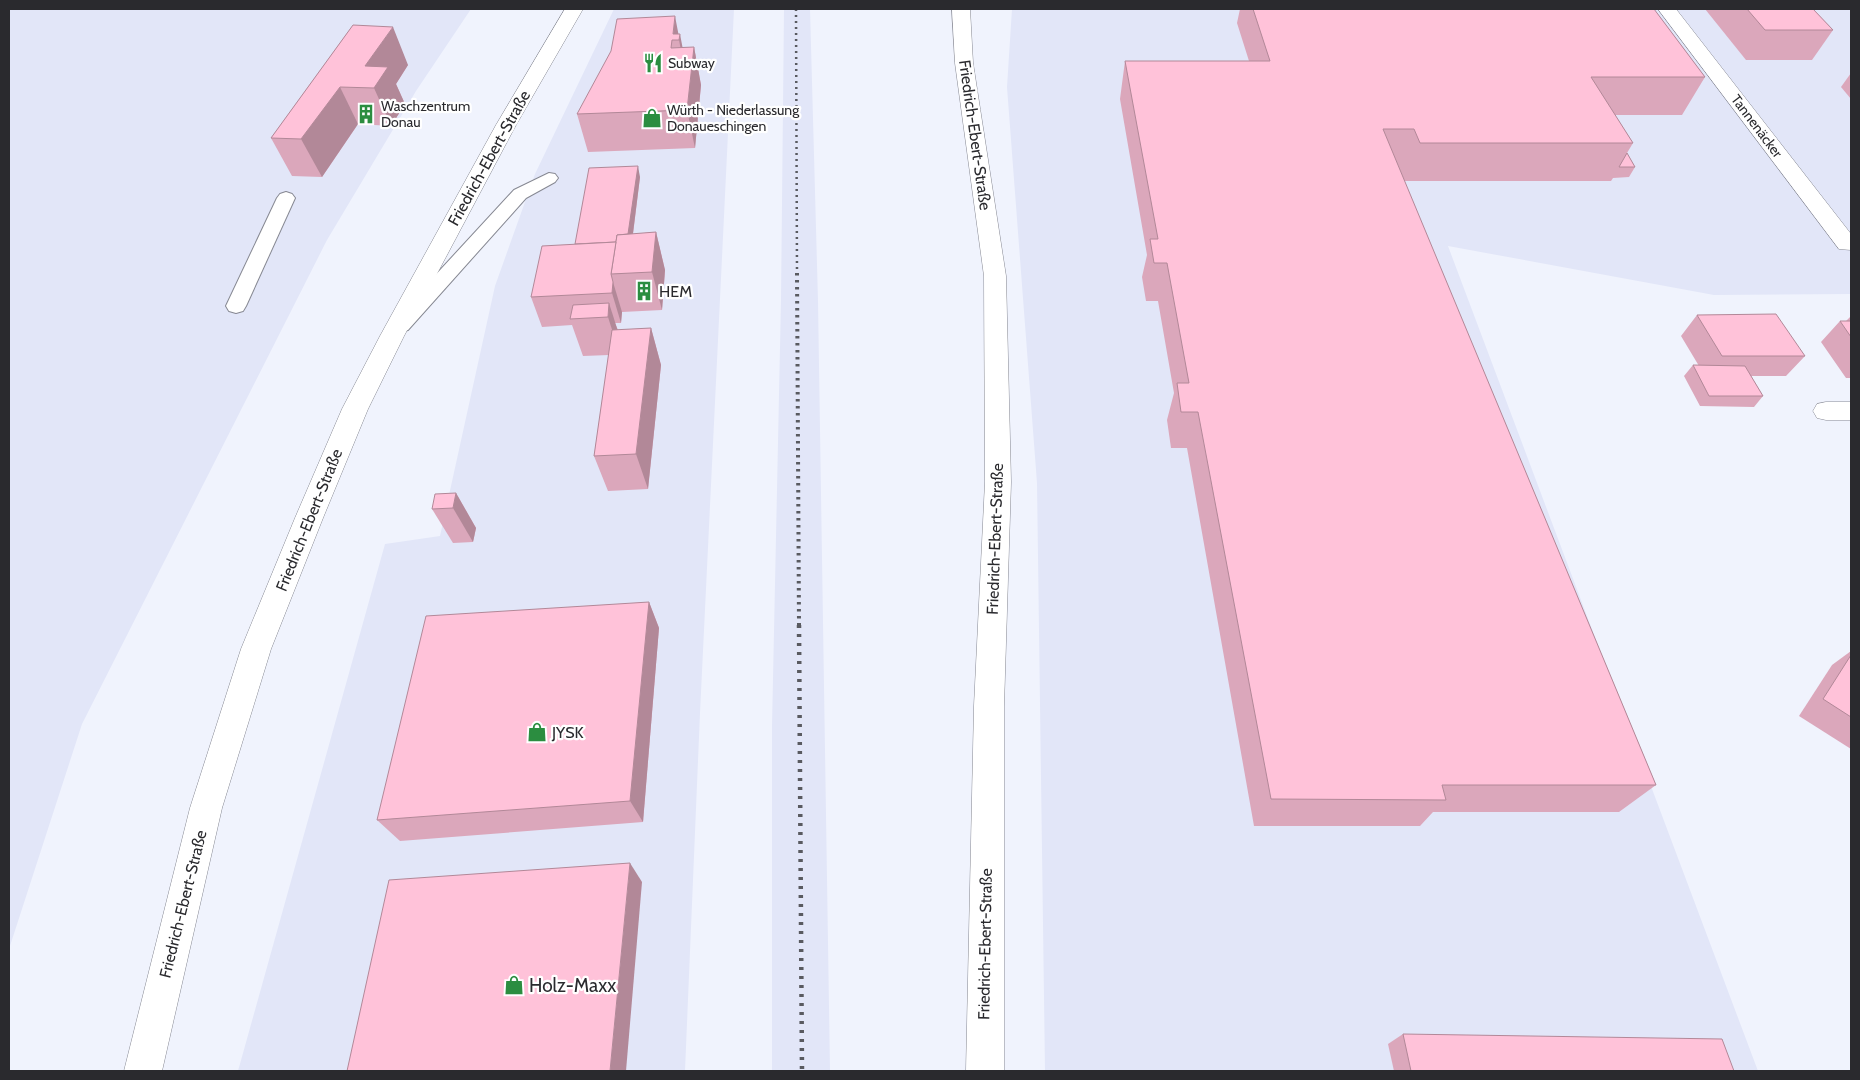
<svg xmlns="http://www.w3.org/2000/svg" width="1860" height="1080" font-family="Cabin,sans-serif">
	<rect width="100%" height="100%" fill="#f0f3fd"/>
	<!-- built -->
	<g fill="#e2e6f8">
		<polygon points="9,9 471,9 416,91 327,240 82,724 9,949"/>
		<polygon points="614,9 734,9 700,713 685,1071 238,1071 385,544 440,536 495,286 535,174"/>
		<polygon points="784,9 810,9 818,301 830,1071 772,1071 772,726 781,300"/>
		<polygon points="1012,9 1851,9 1851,294 1714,295 1448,246 1758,1071 1045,1071 1037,483 1007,87"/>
	</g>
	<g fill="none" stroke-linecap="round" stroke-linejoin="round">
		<defs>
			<g id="service">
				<polygon points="549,173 555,174 558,178 555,182 526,198 408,330 401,332 394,330 391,325 394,320 514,190"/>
				<polygon points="286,192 292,194 295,198 246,306 243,311 236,313 229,311 226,306 277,198 280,194"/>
			</g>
			<g id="minor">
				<polygon points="1658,9 1676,9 1851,234 1851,250 1839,249"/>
				<polygon points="1826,402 1851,402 1851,420 1826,420 1817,418 1813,411 1817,404"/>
			</g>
			<polygon id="tertiary" points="952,9 970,9 973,63 1006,276 1011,482 1004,706 1004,1071 966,1071 974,706 985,482 984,276 955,63"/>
			<polygon id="secondary" points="565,9 583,9 516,125 404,336 368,409 323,518 271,649 222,808 162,1071 124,1071 190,808 241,649 295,518 342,409 380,336 496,125"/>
		</defs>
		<!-- service casing -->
		<use href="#service" stroke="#868892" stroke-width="2"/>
		<!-- minor casing -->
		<use href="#minor" stroke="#868892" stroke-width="1"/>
		<!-- tertiary casing -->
		<use href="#tertiary" stroke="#868892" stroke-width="1"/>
		<!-- secondary casing -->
		<use href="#secondary" stroke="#868892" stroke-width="1"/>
		<!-- service -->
		<use href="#service" fill="#fff" fill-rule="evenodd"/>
		<!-- minor -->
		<use href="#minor" fill="#fff" fill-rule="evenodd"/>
		<!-- tertiary -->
		<use href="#tertiary" fill="#fff" fill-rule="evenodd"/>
		<!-- secondary -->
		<use href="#secondary" fill="#fff" fill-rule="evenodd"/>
		<!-- rail-far2 -->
		<polyline stroke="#595a60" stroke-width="2.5" stroke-dasharray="2 4" stroke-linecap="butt" points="796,9 797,274"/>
		<!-- rail-far1 -->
		<polyline stroke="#595a60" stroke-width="4" stroke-dasharray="2.5 4.5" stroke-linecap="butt" points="797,273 799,626"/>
		<!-- rail -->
		<polyline stroke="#595a60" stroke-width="4.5" stroke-dasharray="3 6" stroke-linecap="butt" points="799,625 802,1071"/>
	</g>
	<!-- wall -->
	<g fill="#dba7bb">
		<polygon points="1240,9 1654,9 1705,77 1682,115 1615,115 1633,143 1627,153 1635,167 1629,177 1613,178 1611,181 1404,181 1656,785 1619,812 1433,812 1420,826 1254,826 1187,448 1171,448 1167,420 1174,393 1158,301 1146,301 1142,277 1147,255 1120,99 1125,61 1249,61 1237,23"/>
		<polygon points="1705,9 1813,9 1833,30 1812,60 1746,60"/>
		<polygon points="353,25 408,65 396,84 405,104 391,126 358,124 322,177 292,176 271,138"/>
		<polygon points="679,34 682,48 694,47 701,85 695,148 588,152 577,114"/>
		<polygon points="1851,73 1851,99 1841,87"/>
		<polygon points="640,177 633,234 656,232 665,270 662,310 622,312 621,323 615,323 618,330 651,328 661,365 648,489 608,491 594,456 609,355 583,356 572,325 542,327 531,297"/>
		<polygon points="1697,315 1805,356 1786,376 1751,376 1763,396 1754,407 1700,406 1684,376 1693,365 1699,366 1681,336"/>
		<polygon points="1851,316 1851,378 1846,378 1821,342 1840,321 1846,321"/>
		<polygon points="456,493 476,528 473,542 453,543 432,509"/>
		<polygon points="649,602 659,628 643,822 400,841 377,820"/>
		<polygon points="1851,651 1851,749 1799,716 1832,665"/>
		<polygon points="1403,1034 1734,1071 1394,1071 1388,1044"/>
	</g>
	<!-- shaded-wall -->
	<g fill="#b28898">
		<polygon points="675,16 679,37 680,34 687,71 686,77 679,40 673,34"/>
		<polygon points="393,27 408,65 396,84 405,104 391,126 374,88 365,66"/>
		<polygon points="694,47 701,85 695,148 687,110"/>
		<polygon points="340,87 358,124 322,177 301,139"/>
		<polygon points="638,166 640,177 628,273 614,274"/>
		<polygon points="656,232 665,270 662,310 652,272"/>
		<polygon points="613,282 622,312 621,323 612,293"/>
		<polygon points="609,303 621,341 620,355 608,317"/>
		<polygon points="651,328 661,365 648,489 636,454"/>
		<polygon points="456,493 476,528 473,542 453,508"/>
		<polygon points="649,602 659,628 643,822 630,801"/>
		<polygon points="630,863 642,882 626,1071 610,1071"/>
	</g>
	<!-- building -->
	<g fill="#ffc2d9" stroke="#b28898">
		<polygon points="1253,9 1654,9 1705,77 1591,77 1633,143 1420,143 1414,129 1383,129 1656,785 1442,785 1446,800 1271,799 1198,412 1181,412 1177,383 1189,383 1167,263 1154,263 1150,239 1158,239 1125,61 1270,61"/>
		<polygon points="1747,9 1813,9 1833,30 1765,30"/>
		<polygon points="675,16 673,34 680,34 679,40 672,40 671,48 694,47 687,110 577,114 611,51 617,19"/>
		<polygon points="353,25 393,27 365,66 388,67 374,88 340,87 301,139 271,138"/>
		<polygon points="1627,153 1635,167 1619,167"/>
		<polygon points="638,166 628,234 617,235 616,242 575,244 589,168"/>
		<polygon points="656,232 652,272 611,274 617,235"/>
		<polygon points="616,242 611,274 613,282 612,293 531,297 542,246"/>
		<polygon points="609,303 608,317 570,319 573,305"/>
		<polygon points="1776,314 1805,356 1722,356 1697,315"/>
		<polygon points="1840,321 1851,321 1851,337"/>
		<polygon points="651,328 636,454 594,456 612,330"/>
		<polygon points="1693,365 1745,366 1763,396 1709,396"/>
		<polygon points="456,493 453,508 432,509 435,494"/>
		<polygon points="649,602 630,801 377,820 426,616"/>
		<polygon points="1851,655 1851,717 1823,699"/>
		<polygon points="630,863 610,1071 347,1071 389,880"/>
		<polygon points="1403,1034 1722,1039 1734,1071 1411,1071"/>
	</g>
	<!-- icons -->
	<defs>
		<symbol id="restaurant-bare" viewBox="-9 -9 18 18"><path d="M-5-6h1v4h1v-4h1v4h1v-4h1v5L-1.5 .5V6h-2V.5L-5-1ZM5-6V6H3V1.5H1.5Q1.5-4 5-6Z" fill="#2b8d40" stroke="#fff" stroke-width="2.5" paint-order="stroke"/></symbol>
		<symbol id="building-bare" viewBox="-9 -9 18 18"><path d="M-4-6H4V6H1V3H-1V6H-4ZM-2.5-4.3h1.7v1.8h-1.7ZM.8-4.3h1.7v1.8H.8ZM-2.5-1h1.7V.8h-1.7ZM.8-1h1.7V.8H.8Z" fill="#2b8d40" stroke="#fff" stroke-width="2.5" paint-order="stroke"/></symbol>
		<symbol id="shop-bare" viewBox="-9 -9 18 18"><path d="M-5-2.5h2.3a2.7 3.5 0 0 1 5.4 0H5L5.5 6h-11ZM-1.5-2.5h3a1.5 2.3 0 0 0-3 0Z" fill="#2b8d40" stroke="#fff" stroke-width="2.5" paint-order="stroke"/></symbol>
	</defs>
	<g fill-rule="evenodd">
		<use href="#restaurant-bare" x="639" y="49" width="28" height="28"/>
		<use href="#building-bare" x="352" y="100" width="28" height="28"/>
		<use href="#shop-bare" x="638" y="104" width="28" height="28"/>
		<use href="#building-bare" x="630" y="277" width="28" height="28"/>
		<use href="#shop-bare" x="523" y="718" width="28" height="28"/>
		<use href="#shop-bare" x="500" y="971" width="28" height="28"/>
	</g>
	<g text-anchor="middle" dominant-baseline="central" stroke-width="4.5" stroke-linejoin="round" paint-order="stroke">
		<!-- far-poi labels -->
		<g font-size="14" fill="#2a2a2e" stroke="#fff" text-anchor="start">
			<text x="668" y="63">Subway</text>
			<text x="381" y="106">Waschzentrum<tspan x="381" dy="16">Donau</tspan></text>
			<text x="667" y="110">Würth - Niederlassung<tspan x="667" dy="16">Donaueschingen</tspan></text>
		</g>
		<!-- far-street labels -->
		<g font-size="14" fill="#2a2a2e" stroke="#fff">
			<text transform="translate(1757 126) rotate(53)">Tannenäcker</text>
		</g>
		<!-- street labels -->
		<g font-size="16" fill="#2a2a2e" stroke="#fff">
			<text transform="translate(975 135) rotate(82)">Friedrich-Ebert-Straße</text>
			<text transform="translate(489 158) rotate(-61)">Friedrich-Ebert-Straße</text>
			<text transform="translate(309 520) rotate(-68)">Friedrich-Ebert-Straße</text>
			<text transform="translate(995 539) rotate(-88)">Friedrich-Ebert-Straße</text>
			<text transform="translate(183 904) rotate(-76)">Friedrich-Ebert-Straße</text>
			<text transform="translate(985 944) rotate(-89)">Friedrich-Ebert-Straße</text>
		</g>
		<!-- poi labels -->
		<g font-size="16" fill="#2a2a2e" stroke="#fff" text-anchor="start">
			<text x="659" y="291">HEM</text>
			<text x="552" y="732">JYSK</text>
		</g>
		<!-- near-poi labels -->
		<g font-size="19" fill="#2a2a2e" stroke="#fff" text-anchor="start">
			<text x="529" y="985">Holz-Maxx</text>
		</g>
	</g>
	<!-- border -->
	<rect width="1860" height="1080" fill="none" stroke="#2a2a2e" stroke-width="20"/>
</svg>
